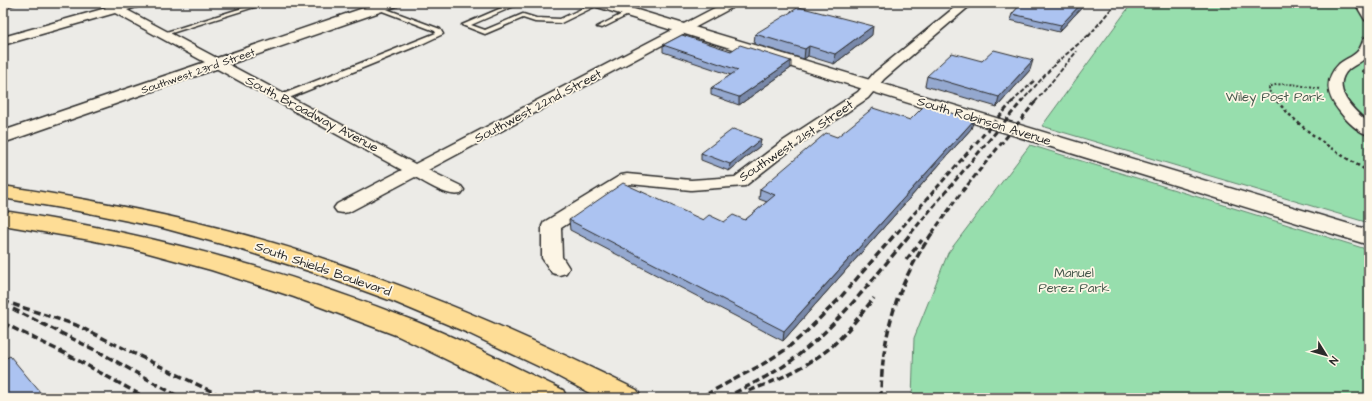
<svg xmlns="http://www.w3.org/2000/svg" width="1372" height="401" font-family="'Architects Daughter',sans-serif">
	<rect width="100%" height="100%" fill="#ecebe7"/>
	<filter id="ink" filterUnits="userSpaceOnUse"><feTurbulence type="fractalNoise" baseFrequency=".025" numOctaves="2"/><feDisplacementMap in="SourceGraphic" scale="8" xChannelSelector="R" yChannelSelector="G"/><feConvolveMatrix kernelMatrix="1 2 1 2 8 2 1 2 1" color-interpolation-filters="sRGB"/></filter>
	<g filter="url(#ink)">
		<!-- green -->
		<g fill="#97dead" stroke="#61846c">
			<polygon points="1132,3 1369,3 1369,223 1042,126"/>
			<polygon points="1030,145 1369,250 1369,398 912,398 914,338 948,253"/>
		</g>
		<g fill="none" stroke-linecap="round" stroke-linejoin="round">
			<defs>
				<g id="lane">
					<polygon points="7,3 17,3 3,8 3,4"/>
					<polygon points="258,3 267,3 165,35 160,34"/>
					<polygon points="513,3 521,3 471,25 485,30 523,14 536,18 560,19 594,3 602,3 561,23 535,22 523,18 485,34 462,25"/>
					<polygon points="377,7 381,7 440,29 443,34 424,43 284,100 278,100 278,96 436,33 435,31 377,9"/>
					<polygon points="630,10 633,12 632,13 602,28 597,27"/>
				</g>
				<g id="street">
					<path d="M99 3H114L118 5 126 3H145L143 5 127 10 415 164 724 3H739L737 5 428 170 461 186 464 190 461 194C446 197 428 184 415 177L349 212 343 213 337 212 334 208 337 204 402 170 115 13 3 45V37L106 8Z"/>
					<polygon points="960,3 973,3 884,79 868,98 792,149 745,186 691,190 630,184 561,228 562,257 569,268 566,273 559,275 552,273 542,258 542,226 544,222 621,175 627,174 691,180 735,177 780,143 858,92 874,73"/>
					<polygon points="1355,3 1367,3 1369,7 1369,21 1365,20"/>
					<path d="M1369 37V54C1364 61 1356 64 1349 69 1329 88 1354 111 1369 123V135C1358 132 1347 121 1340 112 1327 96 1323 80 1339 64 1345 59 1352 57 1357 52 1361 48 1362 43 1364 38Z"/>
				</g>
				<g id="secondary">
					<polygon points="378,3 399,3 397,6 3,143 3,131"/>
					<polygon points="592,3 614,3 1369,230 1369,245 594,6"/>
				</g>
				<g id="primary">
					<path d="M3 186C115 203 226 225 333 262 438 297 538 341 637 390L641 398H599L542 368 468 333 392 301 315 273 236 248 163 228 84 212 3 198Z"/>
					<path d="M3 211C145 232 283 269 417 322 467 342 514 367 563 390L567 398H525L398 336 294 297 211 270 134 249 90 240 3 225Z"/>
				</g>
			</defs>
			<!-- lane casing -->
			<use href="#lane" stroke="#2b2b2b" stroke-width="3"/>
			<!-- street casing -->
			<use href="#street" stroke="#2b2b2b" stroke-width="3"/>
			<!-- secondary casing -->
			<use href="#secondary" stroke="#2b2b2b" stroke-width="3"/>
			<!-- primary casing -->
			<use href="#primary" stroke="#2b2b2b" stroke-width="3"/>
			<!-- path-far1 -->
			<g stroke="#2b2b2b" stroke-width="2" stroke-dasharray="2 2" stroke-linecap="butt">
				<polyline points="1362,71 1369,73"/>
				<path d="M1278 102 1269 91V87C1286 80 1303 87 1321 89"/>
			</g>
			<!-- path -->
			<path stroke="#2b2b2b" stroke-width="2.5" stroke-dasharray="3 3" stroke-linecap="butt" d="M1277 101C1302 131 1336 152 1369 172"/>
			<!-- lane -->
			<use href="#lane" fill="#fcf5e5" fill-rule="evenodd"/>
			<!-- street -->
			<use href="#street" fill="#fcf5e5" fill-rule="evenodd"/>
			<!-- secondary -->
			<use href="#secondary" fill="#fcf5e5" fill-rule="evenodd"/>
			<!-- primary -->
			<use href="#primary" fill="#fedd96" fill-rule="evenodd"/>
			<!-- rail-far2 -->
			<g stroke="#2b2b2b" stroke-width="2" stroke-dasharray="4.5 2" stroke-linecap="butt">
				<polyline points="1088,37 1116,3"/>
				<polyline points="1012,102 1034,81"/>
				<polyline points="1021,102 1055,64 1091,33"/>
				<polyline points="1035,102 1077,51"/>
			</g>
			<!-- rail-far1 -->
			<g stroke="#2b2b2b" stroke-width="3" stroke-dasharray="5.5 3" stroke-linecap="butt">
				<polyline points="897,233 1013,101"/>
				<polyline points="911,233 1022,101"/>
				<polyline points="932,233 961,193 1036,101"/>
			</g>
			<!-- rail -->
			<g stroke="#2b2b2b" stroke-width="3.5" stroke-dasharray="7 3.5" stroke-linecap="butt">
				<polyline points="906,260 922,240"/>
				<polyline points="3,301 76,325 225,398"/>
				<polyline points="13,309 101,353 181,398"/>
				<polyline points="3,323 70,356 146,398"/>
				<path d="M749 391C778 380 807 367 831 347 847 333 860 315 874 298"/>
				<polyline points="696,398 705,395 763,364 785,350 805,333 840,298 897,232"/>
				<path d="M725 398C749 385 775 374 796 357 841 322 876 275 912 232"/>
				<path d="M881 398C881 336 897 283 933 232"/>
			</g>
		</g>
		<!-- wall -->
		<g fill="#94a8cf" stroke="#2b2b2b">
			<polygon points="865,3 891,3 883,8 865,4"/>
			<polygon points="1022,3 1086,3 1059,32 1010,20 1012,14"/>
			<polygon points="755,34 872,35 834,64 808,56 804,59 754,44"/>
			<polygon points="663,45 731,51 791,68 739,105 711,95 711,88 731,75 663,52"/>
			<polygon points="982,61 1030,70 997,107 925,86 927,76"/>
			<polygon points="910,120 971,129 783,341 570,230 569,220 703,220 724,222 745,220 767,202 759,199 760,189 837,137"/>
			<polygon points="761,139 760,146 729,171 701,160 701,153"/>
		</g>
		<!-- shaded-wall -->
		<g fill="#7888a9" stroke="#2b2b2b">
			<polygon points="884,3 891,3 883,8"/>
			<polygon points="1082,3 1086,3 1059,32 1061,25"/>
			<polygon points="873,26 872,35 834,64 835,54"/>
			<polygon points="809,46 808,56 804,59 805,49"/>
			<polygon points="1033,60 1030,70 997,107 999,97"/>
			<polygon points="791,61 791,68 739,105 739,97"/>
			<polygon points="974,120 971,129 783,341 784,331"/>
			<polygon points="761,139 760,146 729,171 730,164"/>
		</g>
		<!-- building -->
		<g fill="#acc3f1" stroke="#2b2b2b">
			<polygon points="1022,3 1082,3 1061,25 1012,14"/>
			<polygon points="799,7 873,26 835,54 809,46 805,49 755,34"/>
			<polygon points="682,35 731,51 740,45 791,61 739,97 711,88 738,70 663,45"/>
			<polygon points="994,50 1033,60 999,97 927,76 952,53 982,61"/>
			<polygon points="925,105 974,120 784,331 569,220 623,183 703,220 709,215 724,222 733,215 745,220 775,195 760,189 826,133 837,137 873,108 910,120"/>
			<polygon points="733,129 761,139 730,164 701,153"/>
			<polygon points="10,356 45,398 3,398 3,360"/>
		</g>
	</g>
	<g text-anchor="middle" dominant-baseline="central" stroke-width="3.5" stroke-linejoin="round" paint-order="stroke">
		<!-- far-street labels -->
		<g font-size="11" fill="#2b2b2b" stroke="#fcf5e5">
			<text transform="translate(198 71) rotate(-19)">Southwest 23rd Street</text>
		</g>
		<!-- park labels -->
		<g font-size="13" fill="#46584c" stroke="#fcf5e5">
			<text x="1275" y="97">Wiley Post Park</text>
			<text x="1074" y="273">Manuel<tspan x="1074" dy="15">Perez Park</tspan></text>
		</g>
		<!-- street labels -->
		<g font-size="13" fill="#2b2b2b" stroke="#fcf5e5">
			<text transform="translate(538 106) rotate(-28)">Southwest 22nd Street</text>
			<text transform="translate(312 114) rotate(28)">South Broadway Avenue</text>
			<text transform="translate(984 121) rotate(17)">South Robinson Avenue</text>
			<text transform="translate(796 141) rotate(-34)">Southwest 21st Street</text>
			<text transform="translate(323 269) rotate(19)">South Shields Boulevard</text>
		</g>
	</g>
	<!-- margin -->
	<rect width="1372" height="401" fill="none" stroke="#fcf5e5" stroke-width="16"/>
	<rect x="8" y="8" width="1356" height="385" fill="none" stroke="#2b2b2b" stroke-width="1.5" filter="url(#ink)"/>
	<!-- north arrow -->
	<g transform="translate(1326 355) rotate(127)" stroke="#fcf5e5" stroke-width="3" paint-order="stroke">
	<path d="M0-3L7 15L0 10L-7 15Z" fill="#2b2b2b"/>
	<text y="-6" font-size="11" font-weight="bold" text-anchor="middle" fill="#2b2b2b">N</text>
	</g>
</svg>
